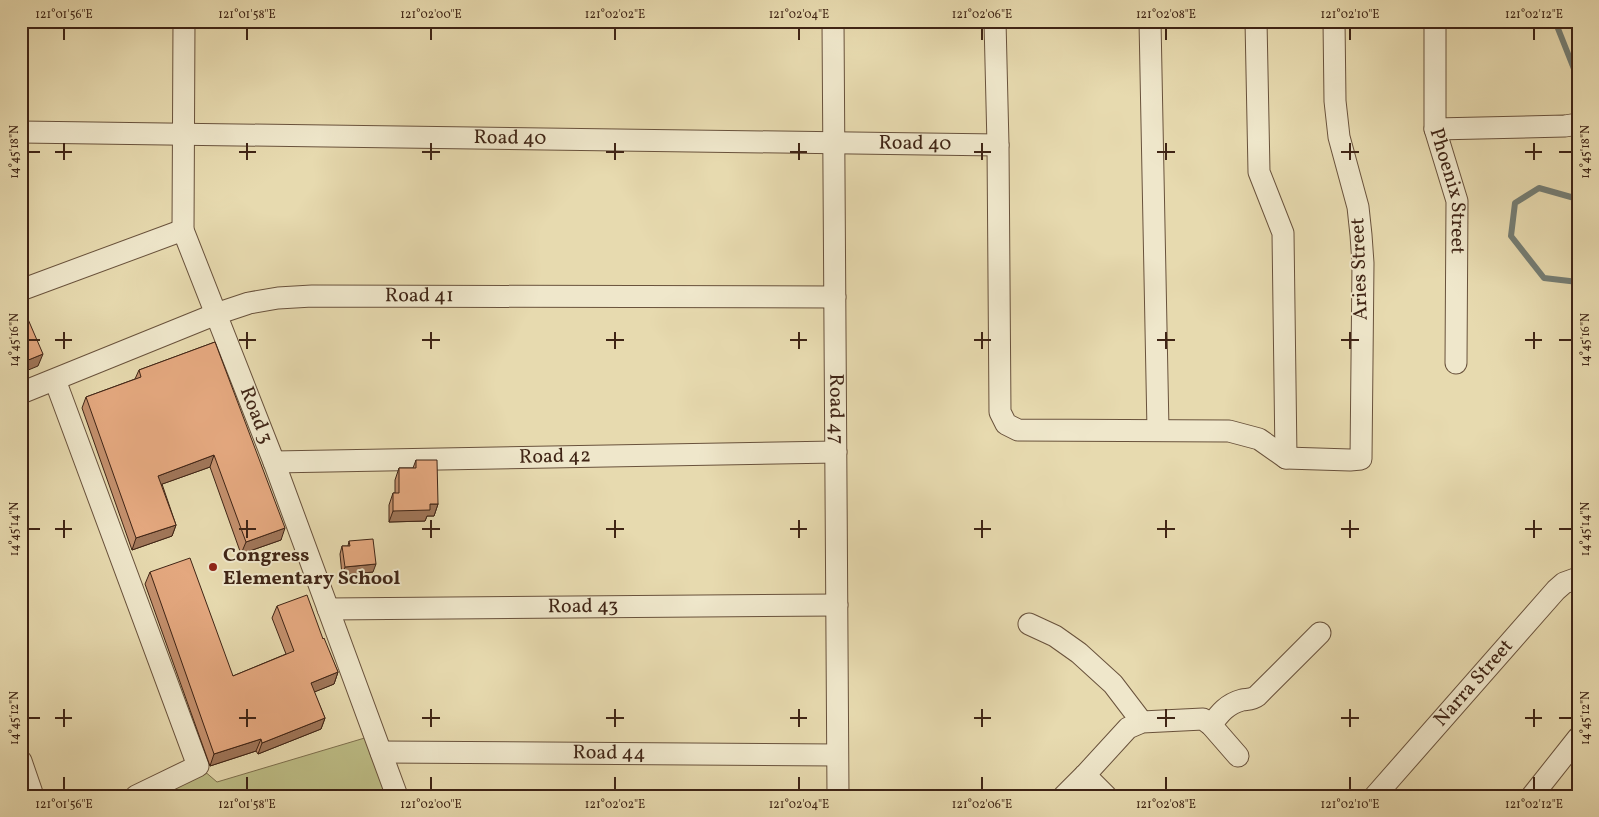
<svg xmlns="http://www.w3.org/2000/svg" width="1599" height="817" font-family="Vollkorn,serif">
	<rect width="100%" height="100%" fill="#e7daaf"/>
	<filter id="stains"><feTurbulence type="fractalNoise" baseFrequency=".004" numOctaves="4"/><feColorMatrix values="0 0 0 0 .2 0 0 0 0 .09 0 0 0 0 .02 0 0 0 .5 -.17"/></filter>
	<radialGradient id="worn" r=".72"><stop offset=".6" stop-color="#630" stop-opacity="0"/><stop offset="1" stop-color="#630" stop-opacity=".3"/></radialGradient>
	<!-- green -->
	<polygon fill="#bdbd86" stroke="#7e704e" points="368,737 390,796 155,796 203,770 217,782"/>
	<g fill="none" stroke-linecap="round" stroke-linejoin="round">
		<!-- stream -->
		<g stroke="#747d74" stroke-width="6">
			<polyline points="1555,21 1578,79"/>
			<polyline points="1578,199 1539,188 1515,203 1511,236 1544,278 1578,282"/>
		</g>
		<defs>
			<g id="street">
				<path id="s1" d="M184 21 183 230 274 462 397 796"/>
				<path id="s2" d="M833 21 838 796"/>
				<polyline points="995,21 998,145 1000,412 1006,424 1018,430 1229,431 1259,439 1286,458 1350,460 1361,459 1363,263 1361,235 1358,207 1339,137 1335,101 1334,21"/>
				<polyline points="1150,21 1158,430"/>
				<polyline points="1256,21 1259,172 1283,233 1286,458"/>
				<path id="s3" d="M1435 21V129L1457 201 1456 363"/>
				<polyline points="1435,129 1565,126 1578,124"/>
				<path id="s4" d="M21 132 998 145"/>
				<polyline points="21,290 183,230"/>
				<polyline points="55,380 198,766 136,796"/>
				<path id="s5" d="M21 393 216 314 249 303 278 298 312 296 835 297"/>
				<path id="s6" d="M274 462 836 452"/>
				<path id="s7" d="M328 609 837 605"/>
				<polyline points="1029,624 1055,636 1079,653 1113,684 1142,722"/>
				<path d="M1211 725C1220 713 1227 704 1242 700 1247 699 1252 700 1257 696L1320 633"/>
				<path id="s8" d="M381 752 837 755"/>
				<polyline points="21,761 33,796"/>
				<polyline points="1085,775 1106,796"/>
				<polyline points="1064,796 1085,775 1128,728 1142,722 1203,719 1211,725 1238,756"/>
				<path id="s9" d="M1375 796 1556 590 1564 583 1578 578"/>
				<polyline points="1532,796 1578,738"/>
			</g>
		</defs>
		<!-- street casing -->
		<use href="#street" stroke="#69523c" stroke-width="23"/>
		<!-- street -->
		<use href="#street" stroke="#efe7cb" stroke-width="21"/>
	</g>
	<!-- wall -->
	<g fill="#c4906d" stroke="#3f2415">
		<polygon points="215,342 281,540 241,554 210,467 162,484 176,525 172,536 132,550 82,408 86,397 135,379 139,370"/>
		<polygon points="416,460 438,504 434,516 427,516 425,521 389,522 389,505 393,493 395,493 395,480 399,468 413,468"/>
		<polygon points="349,541 373,572 342,575 340,554 342,546 348,546"/>
		<polygon points="150,572 233,676 286,654 272,618 277,606 323,639 338,672 334,684 314,692 325,718 321,729 258,754 256,751 210,766 145,584"/>
	</g>
	<!-- shaded-wall -->
	<g fill="#a07659" stroke="#3f2415">
		<polygon points="43,354 38,366 21,373 21,363"/>
		<polygon points="214,455 210,467 154,487 158,476"/>
		<polygon points="430,504 438,504 434,516 427,516 425,521 389,522 393,511"/>
		<polygon points="176,525 172,536 132,550 136,538"/>
		<polygon points="285,528 281,540 241,554 246,542"/>
		<polygon points="376,564 373,572 342,575 345,567"/>
		<polygon points="338,672 334,684 307,695 311,683"/>
		<polygon points="325,718 321,729 258,754 262,743"/>
		<polygon points="261,739 256,751 210,766 214,754"/>
	</g>
	<!-- building -->
	<g fill="#e4a87f" stroke="#3f2415">
		<polygon points="21,303 43,354 21,363"/>
		<polygon points="215,342 285,528 246,542 214,455 158,476 176,525 136,538 86,397 141,377 139,370"/>
		<polygon points="416,460 437,460 438,504 430,504 430,510 393,511 393,493 399,493 399,468 416,468"/>
		<polygon points="373,539 376,564 345,567 342,546 350,546 349,541"/>
		<polygon points="190,558 233,676 294,651 277,606 307,595 323,639 324,638 338,672 311,683 325,718 262,743 261,739 214,754 150,572"/>
	</g>
	<!-- ticks -->
	<path fill="none" stroke="#3f2415" stroke-width="2" d="M64 28V40M247 28V40M431 28V40M615 28V40M799 28V40M982 28V40M1166 28V40M1350 28V40M1534 28V40M64 143V160M247 143V160M431 143V160M615 143V160M799 143V160M982 143V160M1166 143V160M1350 143V160M1534 143V160M28 152H40M55 152H72M239 152H256M422 152H440M606 152H624M790 152H807M974 152H991M1157 152H1175M1341 152H1359M1525 152H1542M1559 152H1572M64 332V349M247 332V349M431 332V349M615 332V349M799 332V349M982 332V349M1166 332V349M1350 332V349M1534 332V349M28 340H40M55 340H72M239 340H256M422 340H440M606 340H624M790 340H807M974 340H991M1157 340H1175M1341 340H1359M1525 340H1542M1559 340H1572M64 520V538M247 520V538M431 520V538M615 520V538M799 520V538M982 520V538M1166 520V538M1350 520V538M1534 520V538M28 529H40M55 529H72M239 529H256M422 529H440M606 529H624M790 529H807M974 529H991M1157 529H1175M1341 529H1359M1525 529H1542M1559 529H1572M64 709V727M247 709V727M431 709V727M615 709V727M799 709V727M982 709V727M1166 709V727M1350 709V727M1534 709V727M28 718H40M55 718H72M239 718H256M422 718H440M606 718H624M790 718H807M974 718H991M1157 718H1175M1341 718H1359M1525 718H1542M1559 718H1572M64 777V790M247 777V790M431 777V790M615 777V790M799 777V790M982 777V790M1166 777V790M1350 777V790M1534 777V790"/>
	<!-- markers -->
	<circle fill="#8f2418" stroke="#efe7cb" stroke-width="2" cx="213" cy="567" r="5"/>
	<g text-anchor="middle" dominant-baseline="central" stroke-width="4" stroke-linejoin="round" paint-order="stroke">
		<!-- street labels -->
		<g font-size="20" fill="#3f2415" stroke="#efe7cb">
			<text stroke="none"><textPath href="#s4" startOffset="489">Road 40</textPath></text>
			<text stroke="none"><textPath href="#s4" startOffset="894">Road 40</textPath></text>
			<text stroke="none"><textPath href="#s3" startOffset="172">Phoenix Street</textPath></text>
			<text transform="translate(1360 269) rotate(-92)">Aries Street</text>
			<text stroke="none"><textPath href="#s5" startOffset="416">Road 41</textPath></text>
			<text stroke="none"><textPath href="#s2" startOffset="388">Road 47</textPath></text>
			<text stroke="none"><textPath href="#s1" startOffset="408">Road 3</textPath></text>
			<text stroke="none"><textPath href="#s6" startOffset="281">Road 42</textPath></text>
			<text stroke="none"><textPath href="#s7" startOffset="255">Road 43</textPath></text>
			<text stroke="none"><textPath href="#s9" startOffset="150">Narra Street</textPath></text>
			<text stroke="none"><textPath href="#s8" startOffset="228">Road 44</textPath></text>
		</g>
		<!-- poi labels -->
		<g font-size="20" font-weight="bold" fill="#3f2415" stroke="#efe7cb" text-anchor="start">
			<text x="223" y="556">Congress<tspan x="223" dy="23">Elementary School</tspan></text>
		</g>
	</g>
	<!-- margin -->
	<rect width="1599" height="817" fill="none" stroke="#e7daaf" stroke-width="55"/>
	<rect x="28" y="28" width="1544" height="762" fill="none" stroke="#3f2415" stroke-width="2"/>
	<g font-size="12" text-anchor="middle" fill="#3f2415">
		<text x="64" y="18">121°01'56"E</text>
		<text x="247" y="18">121°01'58"E</text>
		<text x="431" y="18">121°02'00"E</text>
		<text x="615" y="18">121°02'02"E</text>
		<text x="799" y="18">121°02'04"E</text>
		<text x="982" y="18">121°02'06"E</text>
		<text x="1166" y="18">121°02'08"E</text>
		<text x="1350" y="18">121°02'10"E</text>
		<text x="1534" y="18">121°02'12"E</text>
		<text transform="translate(14 152) rotate(-90)" y="4">14°45'18"N</text>
		<text transform="translate(1585 152) rotate(-90)" y="4">14°45'18"N</text>
		<text transform="translate(14 340) rotate(-90)" y="4">14°45'16"N</text>
		<text transform="translate(1585 340) rotate(-90)" y="4">14°45'16"N</text>
		<text transform="translate(14 529) rotate(-90)" y="4">14°45'14"N</text>
		<text transform="translate(1585 529) rotate(-90)" y="4">14°45'14"N</text>
		<text transform="translate(14 718) rotate(-90)" y="4">14°45'12"N</text>
		<text transform="translate(1585 718) rotate(-90)" y="4">14°45'12"N</text>
		<text x="64" y="808">121°01'56"E</text>
		<text x="247" y="808">121°01'58"E</text>
		<text x="431" y="808">121°02'00"E</text>
		<text x="615" y="808">121°02'02"E</text>
		<text x="799" y="808">121°02'04"E</text>
		<text x="982" y="808">121°02'06"E</text>
		<text x="1166" y="808">121°02'08"E</text>
		<text x="1350" y="808">121°02'10"E</text>
		<text x="1534" y="808">121°02'12"E</text>
	</g>
	<rect width="100%" height="100%" filter="url(#stains)"/>
	<rect width="100%" height="100%" fill="url(#worn)"/>
</svg>
